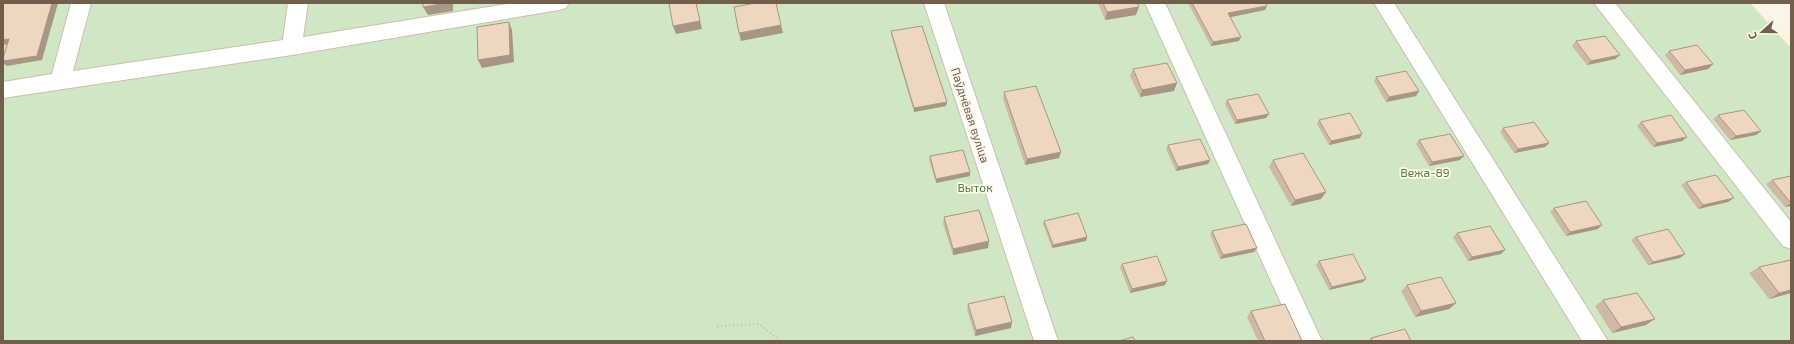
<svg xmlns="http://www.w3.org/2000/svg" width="1794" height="344" font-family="'Exo 2',sans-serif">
	<rect width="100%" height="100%" fill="#fbf5e6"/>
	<!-- green -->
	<polygon fill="#d0e7c6" points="3,3 1750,3 1791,48 1791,341 3,341"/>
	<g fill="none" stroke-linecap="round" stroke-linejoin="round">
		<defs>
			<g id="minor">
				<polygon points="71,3 91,3 73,71 283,40 288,3 308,3 303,37 513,3 569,3 566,8 559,10 292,55 3,98 3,82 52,74"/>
				<polygon points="924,3 944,3 1058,341 1034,341"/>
				<polygon points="1145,3 1165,3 1322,341 1298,341"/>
				<polygon points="1374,3 1394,3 1608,341 1582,341"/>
				<polygon points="1594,3 1615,3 1791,222 1791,249 1783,246"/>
			</g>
		</defs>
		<!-- minor casing -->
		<use href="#minor" stroke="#ccbead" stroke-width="2"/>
		<!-- path -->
		<polyline stroke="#d3bba3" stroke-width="2.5" stroke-dasharray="1 3" stroke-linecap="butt" points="717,326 759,324 781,341"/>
		<!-- minor -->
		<use href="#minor" fill="#fff" fill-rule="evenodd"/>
	</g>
	<!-- wall -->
	<g fill="#cdb9a5">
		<polygon points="1098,3 1137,3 1136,15 1105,20"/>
		<polygon points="1188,3 1266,3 1265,10 1230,17 1239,41 1211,46"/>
		<polygon points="891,31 947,102 946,106 914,112 891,35"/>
		<polygon points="1576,41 1620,55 1615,59 1587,65 1572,46"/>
		<polygon points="1669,51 1713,64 1708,69 1680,75 1665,55"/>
		<polygon points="1133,69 1174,91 1140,97 1130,76"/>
		<polygon points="1376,77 1419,91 1416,96 1386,102 1374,81"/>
		<polygon points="1004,92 1059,158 1025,165 1003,99"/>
		<polygon points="1227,100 1266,118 1235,124 1225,104"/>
		<polygon points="1718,115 1761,131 1756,135 1730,140 1713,119"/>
		<polygon points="1319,120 1360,138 1329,145 1317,124"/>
		<polygon points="1641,122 1687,137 1682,141 1653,147 1637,126"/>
		<polygon points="1503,128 1549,143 1545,147 1514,153 1500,132"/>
		<polygon points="1419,140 1460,160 1429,166 1416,144"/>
		<polygon points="1168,145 1210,160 1208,164 1176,171 1166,149"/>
		<polygon points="930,156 970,176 936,183 929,160"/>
		<polygon points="1273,160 1326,192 1321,199 1291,206 1269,167"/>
		<polygon points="1791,176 1791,206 1785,207 1766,184 1772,180"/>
		<polygon points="1686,182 1728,202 1698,209 1681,185"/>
		<polygon points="1554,208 1598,229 1566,236 1550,212"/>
		<polygon points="944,217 988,248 953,255 943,224"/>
		<polygon points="1044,221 1087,237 1086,241 1052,248 1043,224"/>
		<polygon points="1212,231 1257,248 1254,252 1220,259 1210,234"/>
		<polygon points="1457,233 1501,254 1468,261 1453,237"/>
		<polygon points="1636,237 1685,254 1680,258 1648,265 1631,240"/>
		<polygon points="1791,260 1791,293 1769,299 1749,273 1759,267"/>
		<polygon points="1319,261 1363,282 1329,290 1316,265"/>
		<polygon points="1122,264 1165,285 1130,293 1120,267"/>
		<polygon points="1407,285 1456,303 1449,309 1415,317 1401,291"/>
		<polygon points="1603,300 1646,325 1612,333 1595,306"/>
		<polygon points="968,304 1011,328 975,336 967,309"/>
		<polygon points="1251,311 1302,341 1258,341 1247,317"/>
		<polygon points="1371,338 1411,341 1367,341"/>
	</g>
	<!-- shaded-wall -->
	<g fill="#a79686">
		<polygon points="52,3 58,3 42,60 7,66 3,63 3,61"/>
		<polygon points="447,3 453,3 453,11 428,15 423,7"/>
		<polygon points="696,3 702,29 676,34 673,26"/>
		<polygon points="1267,6 1265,10 1226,18 1228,13"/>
		<polygon points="1139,7 1136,15 1105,20 1107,12"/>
		<polygon points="509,22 512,30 514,62 482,68 478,60"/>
		<polygon points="781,25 783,33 741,41 739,33"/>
		<polygon points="1241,37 1239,41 1211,46 1213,42"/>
		<polygon points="9,39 14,43 3,45 3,40"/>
		<polygon points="1620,55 1615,59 1587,65 1591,61"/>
		<polygon points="1713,64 1708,69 1680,75 1685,70"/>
		<polygon points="1177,83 1174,91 1140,97 1142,90"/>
		<polygon points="1419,91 1416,96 1386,102 1389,97"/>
		<polygon points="947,102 946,106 914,112 914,108"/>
		<polygon points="1269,114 1266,118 1235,124 1237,120"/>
		<polygon points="1761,131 1756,135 1730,140 1736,136"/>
		<polygon points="1362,134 1360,138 1329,145 1331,141"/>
		<polygon points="1687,137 1682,141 1653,147 1657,143"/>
		<polygon points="1549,143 1545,147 1514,153 1518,149"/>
		<polygon points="1061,152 1059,158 1025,165 1027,159"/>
		<polygon points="1464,156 1460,160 1429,166 1432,162"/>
		<polygon points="1210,160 1208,164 1176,171 1178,167"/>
		<polygon points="970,172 970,176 936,183 936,179"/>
		<polygon points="1326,192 1321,199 1291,206 1295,200"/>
		<polygon points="1734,198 1728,202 1698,209 1703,205"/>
		<polygon points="1791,203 1791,206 1785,207"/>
		<polygon points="1602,225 1598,229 1566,236 1570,232"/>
		<polygon points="1087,237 1086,241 1052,248 1053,245"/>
		<polygon points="989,241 988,248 953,255 953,249"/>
		<polygon points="1257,248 1254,252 1220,259 1223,255"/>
		<polygon points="1505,250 1501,254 1468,261 1472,257"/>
		<polygon points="1685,254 1680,258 1648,265 1653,262"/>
		<polygon points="1366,279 1363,282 1329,290 1332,287"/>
		<polygon points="1167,281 1165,285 1130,293 1132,289"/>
		<polygon points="1791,290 1791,293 1769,299 1779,293"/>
		<polygon points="1456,303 1449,309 1415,317 1421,311"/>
		<polygon points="1655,319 1646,325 1612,333 1621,327"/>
		<polygon points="1012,322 1011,328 975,336 976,330"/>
	</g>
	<!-- building -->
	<g fill="#eed7c0" stroke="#a79686">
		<polygon points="3,3 52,3 37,56 3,61 3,58 9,39 3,40"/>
		<polygon points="423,3 447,3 423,7"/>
		<polygon points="669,3 696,3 700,21 673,26"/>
		<polygon points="755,3 776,3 781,25 739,33 734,7"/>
		<polygon points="1103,3 1137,3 1139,7 1107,12"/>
		<polygon points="1192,3 1266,3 1267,6 1228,13 1241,37 1213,42"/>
		<polygon points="509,22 510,55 478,60 477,27"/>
		<polygon points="922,26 947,102 914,108 891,31"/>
		<polygon points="1605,36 1620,55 1591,61 1576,41"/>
		<polygon points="1697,45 1713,64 1685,70 1669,51"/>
		<polygon points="1167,63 1177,83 1142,90 1133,69"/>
		<polygon points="1406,71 1419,91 1389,97 1376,77"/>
		<polygon points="1036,86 1061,152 1027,159 1004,92"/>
		<polygon points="1258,94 1269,114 1237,120 1227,100"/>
		<polygon points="1744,110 1761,131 1736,136 1718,115"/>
		<polygon points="1350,113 1362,134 1331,141 1319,120"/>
		<polygon points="1671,115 1687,137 1657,143 1641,122"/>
		<polygon points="1534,122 1549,143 1518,149 1503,128"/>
		<polygon points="1450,134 1464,156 1432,162 1419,140"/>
		<polygon points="1200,139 1210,160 1178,167 1168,145"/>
		<polygon points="963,150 970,172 936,179 930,156"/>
		<polygon points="1303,153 1326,192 1295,200 1273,160"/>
		<polygon points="1716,175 1734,198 1703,205 1686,182"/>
		<polygon points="1791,176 1791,203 1772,180"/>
		<polygon points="1586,201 1602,225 1570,232 1554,208"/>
		<polygon points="979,210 989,241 953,249 944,217"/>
		<polygon points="1078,213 1087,237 1053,245 1044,221"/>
		<polygon points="1246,224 1257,248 1223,255 1212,231"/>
		<polygon points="1490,226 1505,250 1472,257 1457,233"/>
		<polygon points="1668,229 1685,254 1653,262 1636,237"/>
		<polygon points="1353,254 1366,279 1332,287 1319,261"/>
		<polygon points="1157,256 1167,281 1132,289 1122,264"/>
		<polygon points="1791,260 1791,290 1779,293 1759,267"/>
		<polygon points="1441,277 1456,303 1421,311 1407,285"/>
		<polygon points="1637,293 1655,319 1621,327 1603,300"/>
		<polygon points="1004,296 1012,322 976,330 968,304"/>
		<polygon points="1285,304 1302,341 1265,341 1251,311"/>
		<polygon points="1405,329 1411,341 1373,341 1371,338"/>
		<polygon points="1133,337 1135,341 1119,341"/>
	</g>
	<g text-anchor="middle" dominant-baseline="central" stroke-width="3.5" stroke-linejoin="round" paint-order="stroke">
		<!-- street labels -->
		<g font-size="12" fill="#725e4d" stroke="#fef9ec">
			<text transform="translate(971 115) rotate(72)">Паўднёвая вуліца</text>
		</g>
		<!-- park labels -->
		<g font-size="12" fill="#537c49" stroke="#fef9ec">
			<text x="1425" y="172">Вежа-89</text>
			<text x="975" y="187">Выток</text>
		</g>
	</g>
	<!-- border -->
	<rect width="1794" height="344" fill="none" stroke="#725e4d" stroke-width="8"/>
	<!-- north arrow -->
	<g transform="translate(1762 32) rotate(249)" stroke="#fef9ec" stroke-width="3" paint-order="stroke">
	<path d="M0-3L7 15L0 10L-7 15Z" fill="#725e4d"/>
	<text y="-6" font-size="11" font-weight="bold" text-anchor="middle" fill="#725e4d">С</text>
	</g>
</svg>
